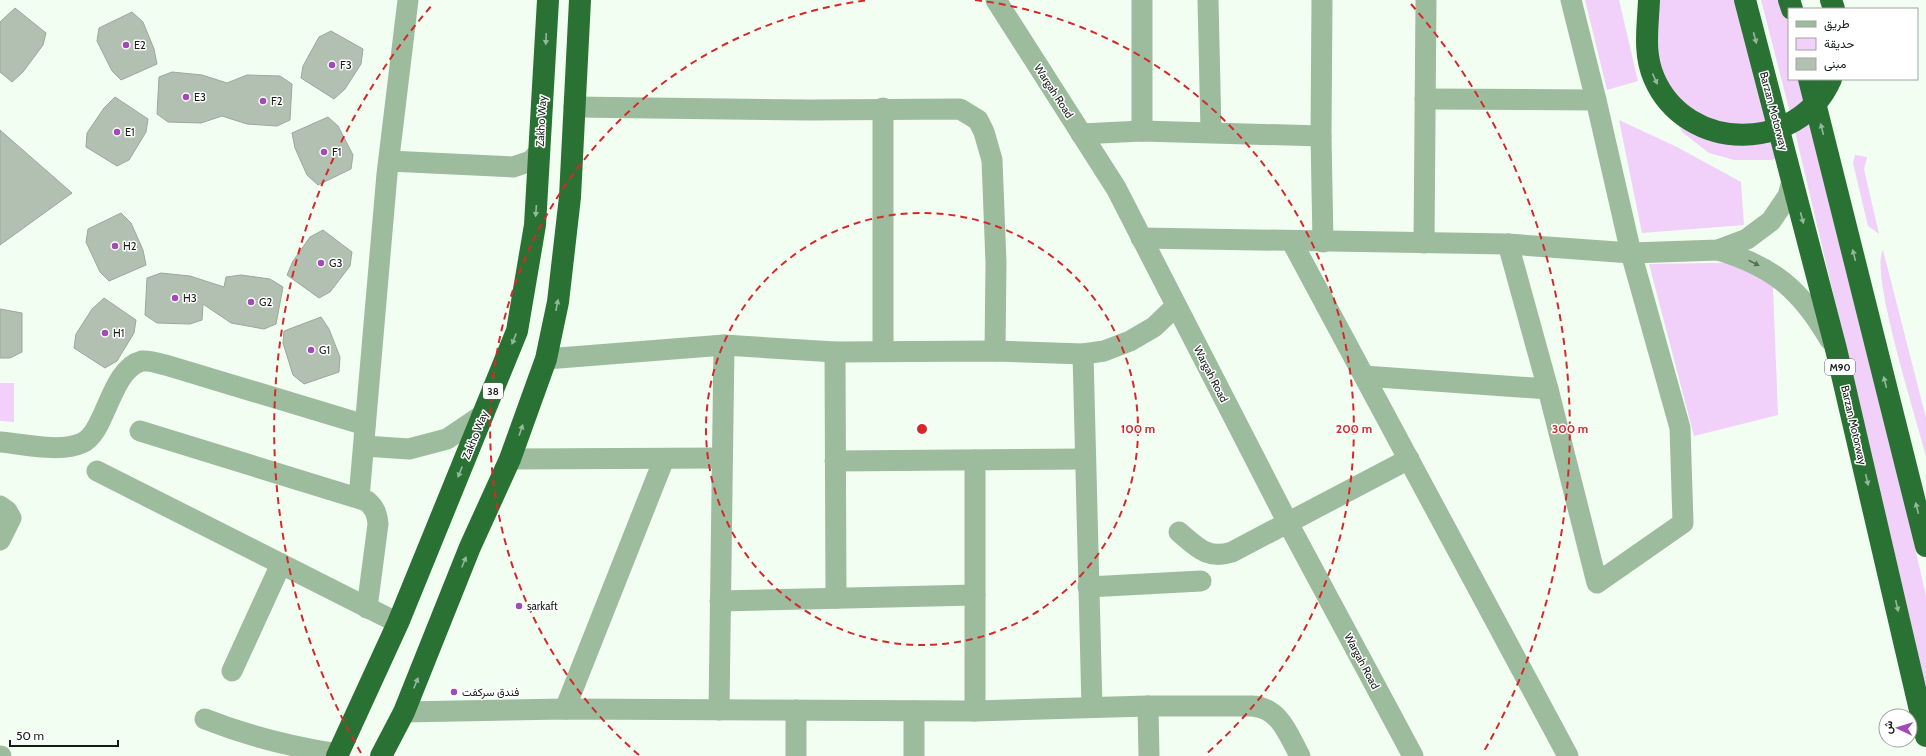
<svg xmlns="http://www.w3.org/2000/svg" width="1926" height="756" font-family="Cabin,Vazirmatn,sans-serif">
	<rect width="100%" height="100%" fill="#f3fef3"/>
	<!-- green -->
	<g fill="#f1d1f9">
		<polygon points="1585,0 1619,0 1638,81 1607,90"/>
		<polygon points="1653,0 1745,0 1786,154 1772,160 1734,160 1709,153 1682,132 1664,98"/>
		<polygon points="1761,0 1783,0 1789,22 1789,79 1804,79 1887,423 1926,596 1926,703 1915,640 1795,132"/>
		<polygon points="1619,120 1677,147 1741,182 1744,225 1642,233"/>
		<polygon points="1855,155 1867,157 1864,169 1879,234 1868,226 1853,163"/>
		<path d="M1883 250 1926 418V456C1918 424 1869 271 1883 250Z"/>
		<polygon points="1772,262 1778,415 1694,436 1649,264"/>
		<polygon points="0,383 14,383 14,422 0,421"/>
	</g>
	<!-- building -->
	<g fill="#b2c0b2" stroke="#9ba89b">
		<polygon points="15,8 46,33 43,45 23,72 12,82 0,72 0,22"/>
		<polygon points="132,12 143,22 154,49 157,64 121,80 112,71 97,41 99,28"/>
		<polygon points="331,31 363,49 361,64 345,89 334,99 301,78 303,66 319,37"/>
		<polygon points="172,72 202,75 227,83 247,75 280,76 292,84 290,120 277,126 247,124 222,116 201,123 168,122 157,114 159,77"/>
		<polygon points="115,97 148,119 146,132 129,160 117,166 86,147 87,133 104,108"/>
		<polygon points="328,117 338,126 353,155 351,169 318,185 307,175 295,148 292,133"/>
		<polygon points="0,130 72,193 0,245"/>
		<polygon points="121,213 131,223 143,250 146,265 109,281 100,272 86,242 88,229"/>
		<polygon points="323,230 352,252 350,266 330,292 319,298 287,275 293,261 310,237"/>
		<polygon points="161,273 190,276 224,287 226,277 241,275 270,279 283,287 276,324 264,329 231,323 203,304 202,320 190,324 157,323 145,315 147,278"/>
		<polygon points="104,298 136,320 134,333 117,361 105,368 74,348 76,334 92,309"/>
		<polygon points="0,309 22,313 22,352 10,358 0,358"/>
		<polygon points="321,317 329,329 340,357 339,372 304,384 293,375 283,343 284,331"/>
	</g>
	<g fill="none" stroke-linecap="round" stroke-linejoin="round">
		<!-- minor -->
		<g stroke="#9dbc9e" stroke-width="21">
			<polyline points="996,0 1116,188 1288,523 1413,756"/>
			<polyline points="1208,0 1211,131"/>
			<polyline points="1322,0 1321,136 1323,242"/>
			<polyline points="1425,99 1596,100"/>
			<polyline points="574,107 809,110 960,109 978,120 984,132 992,160 996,263 995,351"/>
			<polyline points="1142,131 1142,0"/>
			<polyline points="1081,134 1142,131 1321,136"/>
			<polyline points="389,161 513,167 531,161 539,152"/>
			<polyline points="1141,238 1508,244 1631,253 1718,250 1747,239 1771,221 1788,196 1792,181"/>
			<polyline points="1292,242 1568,756"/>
			<polyline points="1424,243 1426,0"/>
			<polyline points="1508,244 1548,389 1597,583 1683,523 1680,428 1631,253 1596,100 1571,0"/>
			<path d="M1718 250C1774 267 1801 290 1830 340"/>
			<polyline points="883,350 883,108"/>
			<polyline points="835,352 836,598"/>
			<polyline points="1083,354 1092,707"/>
			<polyline points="546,359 724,345 835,352 995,351 1083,354 1104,351 1130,341 1154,327 1176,306"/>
			<polyline points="1364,376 1548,389"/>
			<path d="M140 431 367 501C375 508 377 514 378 524L367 608"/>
			<path d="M0 442C24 444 60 453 82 443 106 433 110 369 142 361 149 360 161 364 169 366L365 425"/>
			<polyline points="364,446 409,449 447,439 484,414"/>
			<polyline points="510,459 722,458"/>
			<polyline points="835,461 1085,459"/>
			<polyline points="97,471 398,623"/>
			<polyline points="359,498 387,174 408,0"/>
			<polyline points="0,506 7,511 11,518 0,540"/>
			<path d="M1179 532C1197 547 1207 560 1232 552L1409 459"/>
			<polyline points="1088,587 1201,581"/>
			<polyline points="720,601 975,595"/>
			<polyline points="232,671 281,564"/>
			<polyline points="1148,706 1149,756"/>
			<polyline points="565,709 664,459"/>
			<polyline points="719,710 724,345"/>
			<polyline points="796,710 796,756"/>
			<polyline points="914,711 914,756"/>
			<polyline points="975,711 975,460"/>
			<path d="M404 712 565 709 975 711 1148 706H1252C1280 708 1288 734 1300 756"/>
			<path d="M205 719C248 736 292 747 338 754"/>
			<polyline points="0,756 1,756"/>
		</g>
		<!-- highway -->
		<g stroke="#297234" stroke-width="22">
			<path d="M1649 0C1648 26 1643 53 1654 78 1686 153 1798 154 1831 79"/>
			<polyline points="1745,0 1836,349 1926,736"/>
			<polyline points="1789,0 1792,9"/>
			<polyline points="1831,0 1834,9"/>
			<polyline points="1809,79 1926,546"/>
			<polyline points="337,756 398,623 517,331 535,225 548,0"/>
			<polyline points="381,756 404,712 470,547 510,459 546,359 558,302 570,197 580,0"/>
		</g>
	</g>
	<!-- one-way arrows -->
	<defs><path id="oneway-solid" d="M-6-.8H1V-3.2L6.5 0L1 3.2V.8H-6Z"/></defs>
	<g fill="#94b89a">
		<use href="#oneway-solid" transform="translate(1755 38) rotate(75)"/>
		<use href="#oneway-solid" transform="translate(546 39) rotate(93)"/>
		<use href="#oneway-solid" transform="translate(1655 79) rotate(66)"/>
		<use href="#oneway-solid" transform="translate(1822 129) rotate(-104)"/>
		<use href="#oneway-solid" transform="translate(536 211) rotate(94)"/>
		<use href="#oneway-solid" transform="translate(1802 218) rotate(75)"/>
		<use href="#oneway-solid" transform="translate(1854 255) rotate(-104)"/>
		<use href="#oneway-solid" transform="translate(557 305) rotate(-79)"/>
		<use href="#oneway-solid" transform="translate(514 339) rotate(112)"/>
		<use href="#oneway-solid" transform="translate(1885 382) rotate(-104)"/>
		<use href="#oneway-solid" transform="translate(521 430) rotate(-71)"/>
		<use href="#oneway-solid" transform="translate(460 472) rotate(112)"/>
		<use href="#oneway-solid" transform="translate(1867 480) rotate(77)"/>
		<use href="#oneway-solid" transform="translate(1917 508) rotate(-104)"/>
		<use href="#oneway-solid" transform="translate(464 562) rotate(-68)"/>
		<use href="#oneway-solid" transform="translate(1897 606) rotate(77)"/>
		<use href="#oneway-solid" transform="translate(416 683) rotate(-68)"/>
	</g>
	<use fill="#5a6c5b" href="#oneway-solid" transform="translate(1754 263) rotate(27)"/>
	<!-- distance rings -->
	<g fill="none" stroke="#d62828" stroke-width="2" stroke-dasharray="7 5">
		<circle cx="922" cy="429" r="216"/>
		<path d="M639 755A432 432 0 0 1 869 0M975 0A432 432 0 0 1 1205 755"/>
		<path d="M361 753A648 648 0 0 1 433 4M1411 4A648 648 0 0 1 1483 753"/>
	</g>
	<!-- markers -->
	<g fill="#a24ab7" stroke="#fff" stroke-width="1.5">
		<circle cx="126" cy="45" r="4"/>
		<circle cx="332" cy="65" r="4"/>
		<circle cx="186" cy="97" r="4"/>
		<circle cx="263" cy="101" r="4"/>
		<circle cx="117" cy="132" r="4"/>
		<circle cx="324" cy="152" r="4"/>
		<circle cx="115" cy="246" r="4"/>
		<circle cx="321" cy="263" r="4"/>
		<circle cx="175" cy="298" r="4"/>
		<circle cx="251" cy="302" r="4"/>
		<circle cx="105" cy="333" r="4"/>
		<circle cx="311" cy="350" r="4"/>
		<circle cx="519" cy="606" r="4"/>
		<circle cx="454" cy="692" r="4"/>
	</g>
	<g text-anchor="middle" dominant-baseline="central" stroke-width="3" stroke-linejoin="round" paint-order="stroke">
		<!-- shield labels -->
		<g fill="#fff" stroke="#5d605d" stroke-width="1">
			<rect x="1825" y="359" width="30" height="16" rx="3"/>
			<rect x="483" y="383" width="20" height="16" rx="3"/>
		</g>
		<g font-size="10" font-weight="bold" fill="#171c18">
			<text x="1840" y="367">M90</text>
			<text x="493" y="391">38</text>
		</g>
		<!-- poi labels -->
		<g font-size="11" fill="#171c18" stroke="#fff" text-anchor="start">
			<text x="134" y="45">E2</text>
			<text x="340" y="65">F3</text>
			<text x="194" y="97">E3</text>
			<text x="271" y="101">F2</text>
			<text x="125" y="132">E1</text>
			<text x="332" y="152">F1</text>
			<text x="123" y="246">H2</text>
			<text x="329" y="263">G3</text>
			<text x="183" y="298">H3</text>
			<text x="259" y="302">G2</text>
			<text x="113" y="333">H1</text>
			<text x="319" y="350">G1</text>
			<text x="527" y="606">sarkaft</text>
			<text x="462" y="692">فندق سركفت</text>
		</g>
		<!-- street labels -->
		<g font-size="11" fill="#171c18" stroke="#fff">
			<text transform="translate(1054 91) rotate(57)">Wargah Road</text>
			<text transform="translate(1774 111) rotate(75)">Barzan Motorway</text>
			<text transform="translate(541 121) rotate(-87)">Zakho Way</text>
			<text transform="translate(1211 374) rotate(63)">Wargah Road</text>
			<text transform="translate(1854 425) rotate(77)">Barzan Motorway</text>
			<text transform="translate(475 435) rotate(-68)">Zakho Way</text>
			<text transform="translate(1362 661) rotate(62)">Wargah Road</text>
		</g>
	</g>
	<circle cx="922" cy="429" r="6" fill="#d62828" stroke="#fff" stroke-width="2"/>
	<g font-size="12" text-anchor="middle" font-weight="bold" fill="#d62828" stroke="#fff" stroke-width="3" stroke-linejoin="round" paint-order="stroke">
		<text x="1138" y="433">100 m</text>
		<text x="1354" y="433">200 m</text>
		<text x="1570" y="433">300 m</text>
	</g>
	<!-- legend -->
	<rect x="1788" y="8" width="130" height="72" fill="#ffffff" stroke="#a2a4a3"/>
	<rect x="1796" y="21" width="20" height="6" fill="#9dbc9e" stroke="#a2a4a3"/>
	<text x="1824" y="28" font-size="12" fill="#171c18">طريق</text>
	<rect x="1796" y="38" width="20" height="12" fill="#f1d1f9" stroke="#a2a4a3"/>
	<text x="1824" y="48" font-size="12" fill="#171c18">حديقة</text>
	<rect x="1796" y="58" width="20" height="12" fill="#b2c0b2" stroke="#a2a4a3"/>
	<text x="1824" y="68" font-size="12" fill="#171c18">مبنى</text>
	<!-- north arrow -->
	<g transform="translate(1898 728) rotate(274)"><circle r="19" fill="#ffffff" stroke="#a2a4a3"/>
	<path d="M0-3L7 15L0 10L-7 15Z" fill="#a24ab7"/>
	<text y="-6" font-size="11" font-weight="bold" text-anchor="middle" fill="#171c18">ش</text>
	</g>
	<!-- scale -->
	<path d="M10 740v6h108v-6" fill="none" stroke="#171c18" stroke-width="2"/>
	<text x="16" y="740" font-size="12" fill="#171c18" stroke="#ffffff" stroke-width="3" paint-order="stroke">50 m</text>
</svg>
